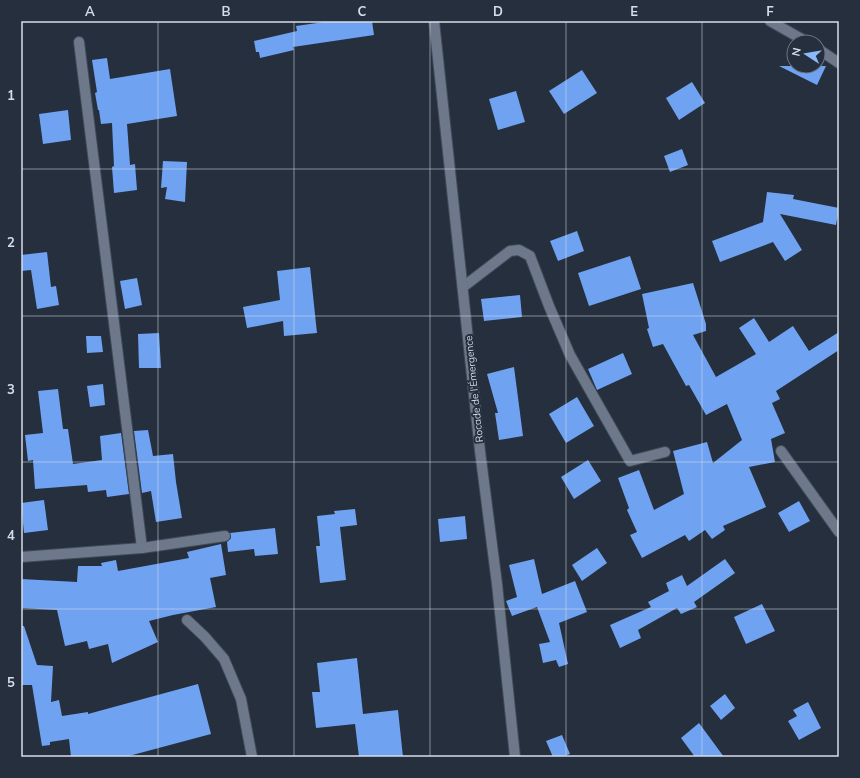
<svg xmlns="http://www.w3.org/2000/svg" width="860" height="778" font-family="Mulish,sans-serif">
	<rect width="100%" height="100%" fill="#252f3d"/>
	<!-- building -->
	<g fill="#6fa3f1">
		<polygon points="331,21 372,21 374,35 293,47 294,50 260,58 259,52 256,52 254,41 297,31 296,26"/>
		<polygon points="107,58 110,79 170,69 177,116 127,124 130,165 135,164 137,190 114,193 112,167 114,166 112,123 101,124 99,110 98,110 95,93 97,92 92,60"/>
		<polygon points="779,66 826,66 817,85"/>
		<polygon points="582,70 597,93 564,114 549,91"/>
		<polygon points="692,82 705,103 679,120 666,98"/>
		<polygon points="516,91 525,122 498,130 489,99"/>
		<polygon points="68,110 71,140 43,144 39,114"/>
		<polygon points="682,149 688,165 670,172 664,156"/>
		<polygon points="163,161 187,162 185,202 165,199 167,187 161,188"/>
		<polygon points="767,192 794,195 793,199 839,208 836,225 780,214 802,250 785,261 773,242 720,262 712,241 763,222"/>
		<polygon points="577,231 584,251 558,261 550,241"/>
		<polygon points="47,252 51,287 56,286 59,305 37,309 31,270 21,271 21,255"/>
		<polygon points="630,256 641,289 589,306 578,273"/>
		<polygon points="310,267 317,333 284,336 283,321 247,328 243,307 280,300 277,271"/>
		<polygon points="137,278 142,305 125,309 120,281"/>
		<polygon points="693,283 706,324 706,331 693,335 716,377 756,354 739,328 754,318 769,342 793,326 809,351 839,332 839,350 776,391 780,399 772,403 785,433 771,439 775,462 749,467 766,507 723,526 725,530 712,539 705,530 689,541 685,535 642,558 630,535 637,532 627,510 629,508 618,478 639,470 654,510 684,494 673,451 707,442 713,463 742,440 727,404 706,415 689,385 686,386 663,344 653,347 647,329 649,328 642,294"/>
		<polygon points="520,295 522,317 484,321 481,299"/>
		<polygon points="159,333 161,368 139,368 138,334"/>
		<polygon points="86,336 101,336 103,352 87,353"/>
		<polygon points="623,353 632,374 597,390 588,369"/>
		<polygon points="514,367 523,436 499,440 495,413 498,413 487,374"/>
		<polygon points="103,384 105,405 90,407 87,386"/>
		<polygon points="58,389 63,429 68,429 73,464 102,460 100,436 121,433 129,494 107,497 106,490 88,492 87,485 35,489 33,460 28,461 25,435 43,433 38,391"/>
		<polygon points="577,397 594,426 566,443 549,414"/>
		<polygon points="148,430 153,456 173,454 176,482 182,518 156,522 151,491 142,493 134,431"/>
		<polygon points="588,460 601,481 574,499 561,477"/>
		<polygon points="44,500 48,530 24,533 21,503"/>
		<polygon points="799,501 810,521 789,532 778,513"/>
		<polygon points="355,509 357,525 340,527 346,580 320,583 316,546 320,546 317,516 335,514 334,511"/>
		<polygon points="465,516 467,539 440,542 438,519"/>
		<polygon points="275,528 278,554 255,556 254,549 228,552 227,542 231,538 230,533"/>
		<polygon points="221,544 226,575 210,578 216,607 173,615 149,621 158,642 112,663 108,644 89,649 87,641 65,646 57,610 21,608 21,579 77,582 78,566 102,566 101,563 116,560 118,571 189,558 187,552"/>
		<polygon points="597,548 607,563 582,581 572,565"/>
		<polygon points="534,559 542,594 575,581 587,612 559,623 568,664 559,667 556,660 543,663 539,644 550,642 537,607 512,616 506,601 517,597 509,565"/>
		<polygon points="725,559 735,573 694,602 697,607 681,614 677,608 638,630 641,638 620,648 610,625 651,607 648,602 669,591 666,583 682,575 687,586"/>
		<polygon points="762,604 775,631 746,644 734,617"/>
		<polygon points="21,626 24,626 37,665 53,666 51,702 59,700 62,716 88,712 88,714 198,684 211,734 125,757 71,757 69,739 50,742 50,745 42,746 32,685 21,685"/>
		<polygon points="357,658 363,714 398,710 403,757 359,757 355,724 316,728 312,692 320,692 317,663"/>
		<polygon points="725,694 735,708 721,720 710,706"/>
		<polygon points="808,702 821,728 799,740 788,721 797,716 793,710"/>
		<polygon points="699,723 724,757 695,757 681,738"/>
		<polygon points="562,735 570,754 561,757 553,757 546,741"/>
	</g>
	<g fill="none" stroke-linecap="round" stroke-linejoin="round">
		<defs>
			<g id="street">
				<polyline points="770,21 807,42"/>
				<polyline points="79,42 142,548"/>
				<polyline points="818,49 839,63"/>
				<polyline points="463,287 510,251 519,250 530,256 549,306 570,355 630,461 665,452"/>
				<polyline points="781,451 839,532"/>
				<polyline points="21,557 142,548 225,536"/>
				<polyline points="187,620 205,637 224,659 241,699 252,757"/>
			</g>
			<polyline id="secondary" points="434,21 480,451 497,584 515,757"/>
		</defs>
		<!-- street casing -->
		<use href="#street" stroke="#424a57" stroke-width="12"/>
		<!-- secondary casing -->
		<use href="#secondary" stroke="#424a57" stroke-width="12"/>
		<!-- street -->
		<use href="#street" stroke="#6d788a" stroke-width="10"/>
		<!-- secondary -->
		<use href="#secondary" stroke="#6d788a" stroke-width="10"/>
	</g>
	<!-- grid -->
	<path fill="none" stroke="#d7dde7" stroke-width="1" stroke-opacity="0.55" d="M158 21V757M294 21V757M430 21V757M566 21V757M702 21V757M21 169H839M21 316H839M21 462H839M21 609H839"/>
	<g text-anchor="middle" dominant-baseline="central" stroke-width="4" stroke-linejoin="round" paint-order="stroke">
		<!-- street labels -->
		<g font-size="10" fill="#d7dde7" stroke="#252f3d">
			<text transform="translate(474 389) rotate(-96)">Rocade de l'Émergence</text>
		</g>
	</g>
	<!-- border -->
	<rect width="860" height="778" fill="none" stroke="#252f3d" stroke-width="44"/>
	<!-- north arrow -->
	<g transform="translate(806 54) rotate(282)"><circle r="19" fill="#252f3d" stroke="#6c7581"/>
	<path d="M0-3L7 15L0 10L-7 15Z" fill="#8cb9fc"/>
	<text y="-6" font-size="11" font-weight="bold" text-anchor="middle" fill="#d7dde7">N</text>
	</g>
	<rect x="22" y="22" width="816" height="734" fill="none" stroke="#d7dde7" stroke-width="1.5"/>
	<g font-size="13" text-anchor="middle" font-weight="bold" fill="#d7dde7">
		<text x="90" y="16">A</text>
		<text x="226" y="16">B</text>
		<text x="362" y="16">C</text>
		<text x="498" y="16">D</text>
		<text x="634" y="16">E</text>
		<text x="770" y="16">F</text>
		<text x="11" y="100">1</text>
		<text x="11" y="247">2</text>
		<text x="11" y="394">3</text>
		<text x="11" y="540">4</text>
		<text x="11" y="687">5</text>
	</g>
</svg>
